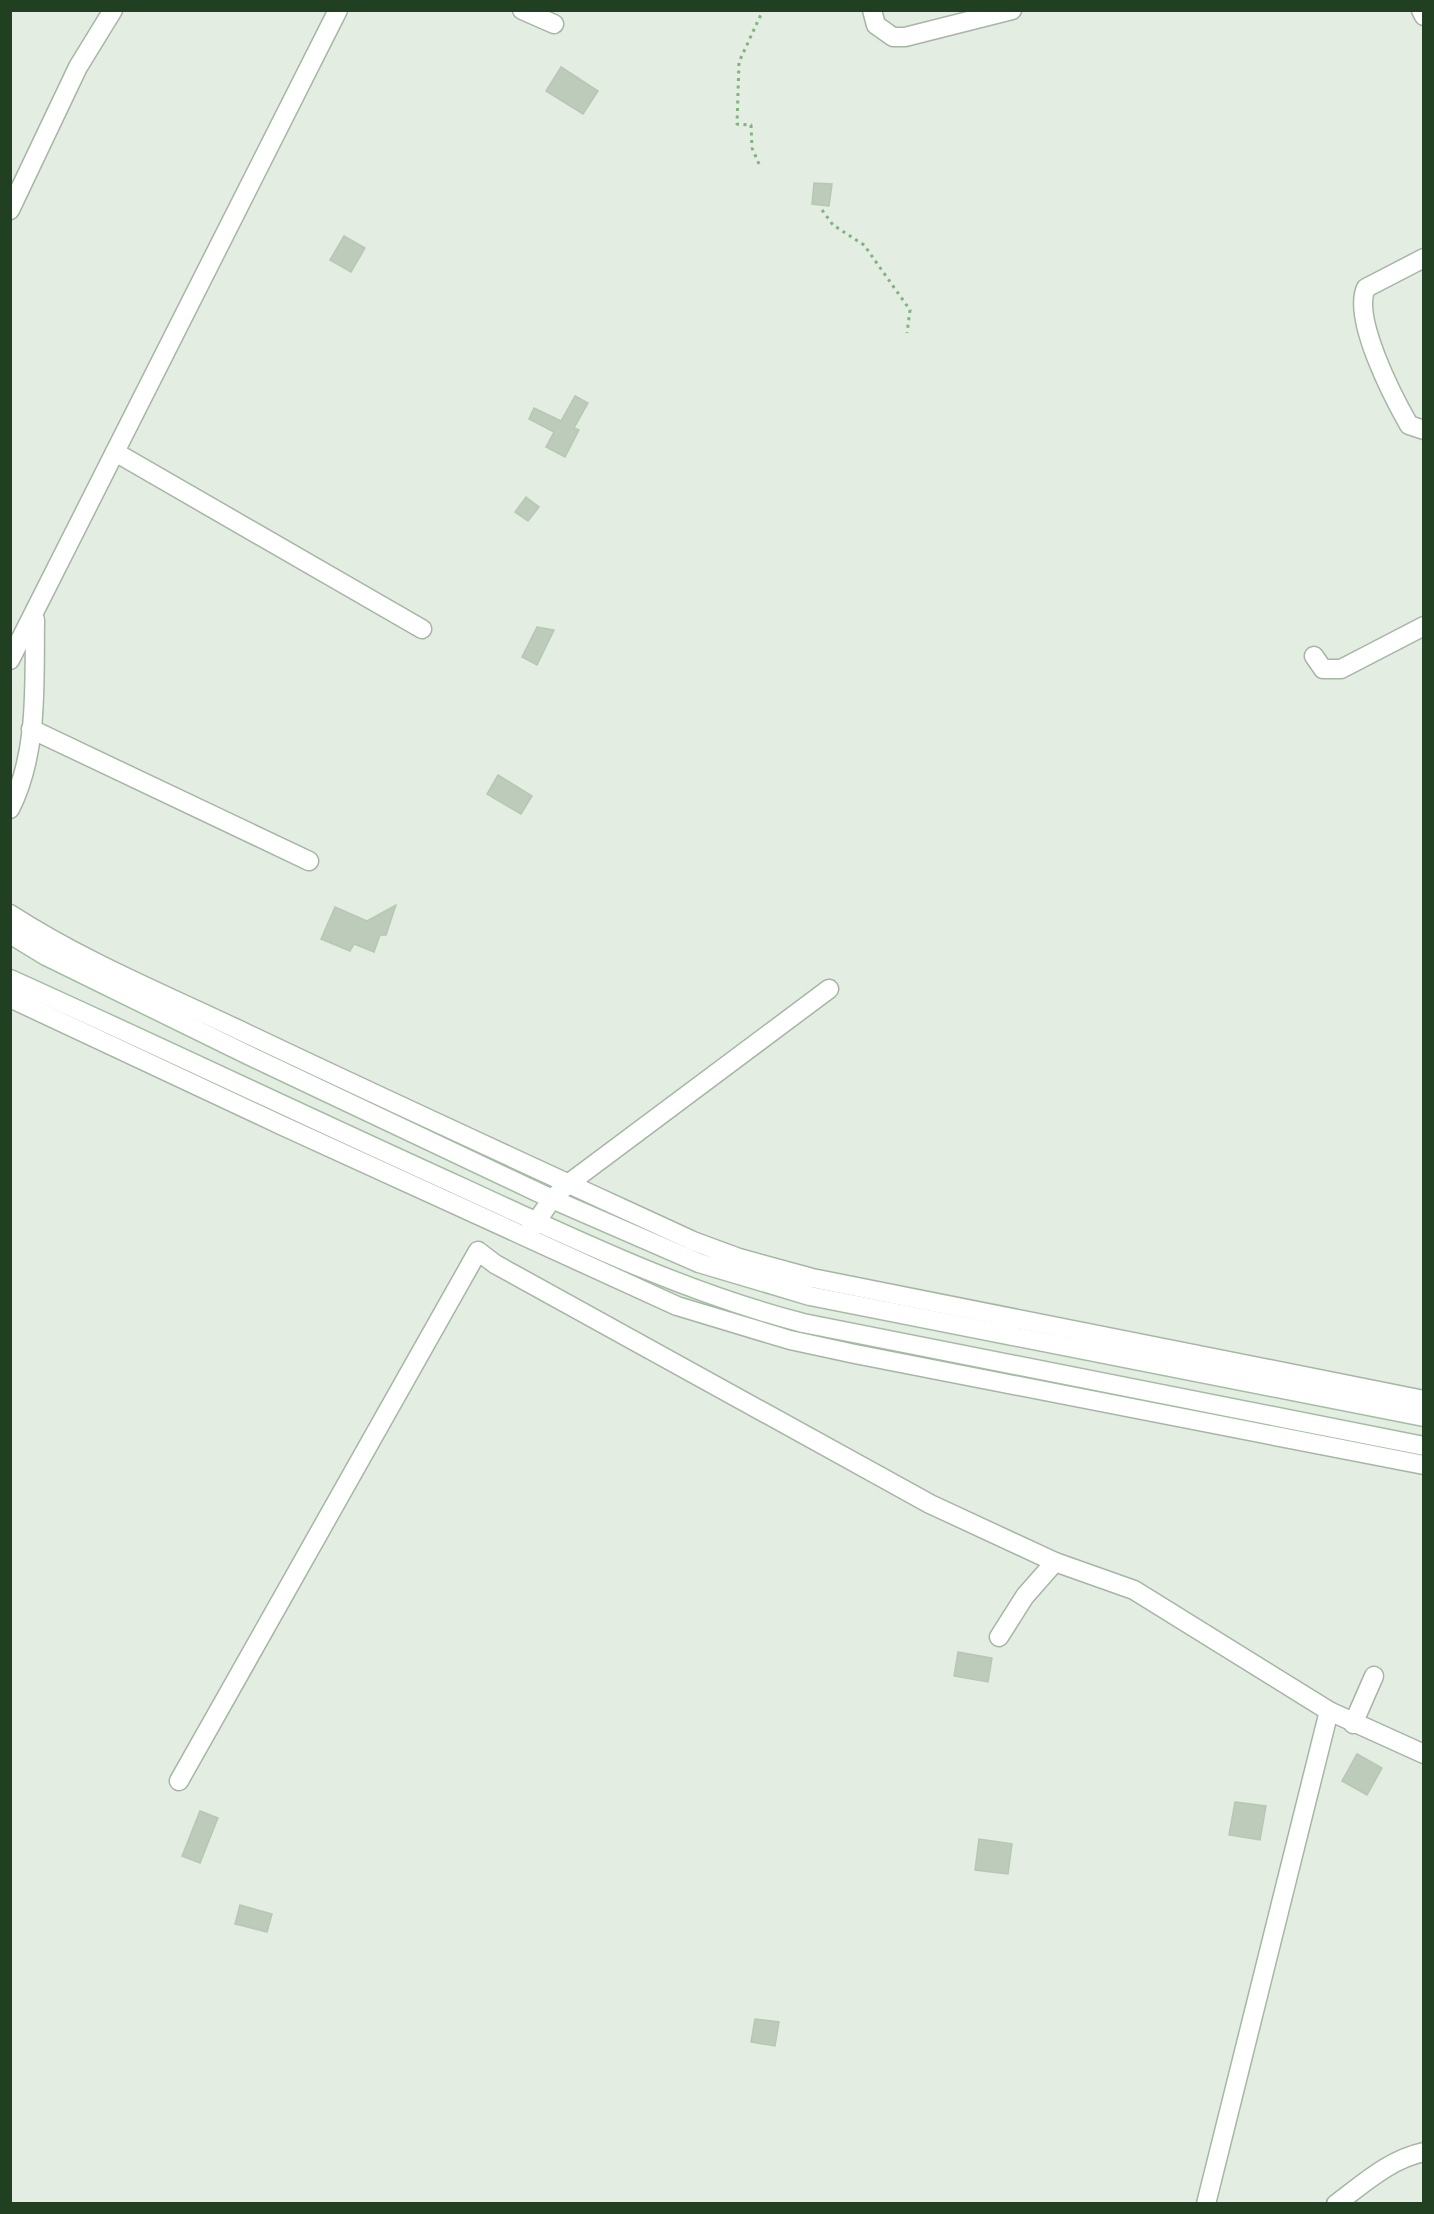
<svg xmlns="http://www.w3.org/2000/svg" width="1434" height="2214" font-family="Karla,sans-serif">
	<rect width="100%" height="100%" fill="#e3ede2"/>
	<!-- building -->
	<g fill="#bccbba" stroke="#b6c8b3" stroke-width="1.5">
		<polygon points="561,67 598,91 583,114 546,91"/>
		<polygon points="814,183 832,184 829,206 812,204"/>
		<polygon points="344,236 365,248 351,272 330,260"/>
		<polygon points="575,396 588,403 574,428 579,430 565,457 546,447 554,432 529,419 534,408 561,421"/>
		<polygon points="526,497 539,507 528,521 515,512"/>
		<polygon points="537,627 554,630 537,665 522,657"/>
		<polygon points="498,775 532,796 521,814 487,794"/>
		<polygon points="396,905 386,935 380,935 374,952 354,944 350,951 321,939 335,907 367,921"/>
		<polygon points="958,1652 992,1658 988,1682 954,1676"/>
		<polygon points="1357,1754 1382,1768 1367,1795 1342,1781"/>
		<polygon points="1235,1802 1266,1806 1260,1840 1229,1835"/>
		<polygon points="200,1811 218,1818 200,1863 182,1856"/>
		<polygon points="979,1839 1012,1844 1008,1874 975,1870"/>
		<polygon points="240,1905 272,1914 267,1932 235,1924"/>
		<polygon points="755,2019 779,2022 775,2046 751,2042"/>
	</g>
	<g fill="none" stroke-linecap="round" stroke-linejoin="round">
		<defs>
			<g id="minor">
				<polyline points="522,10 554,24"/>
				<polyline points="872,10 876,25 893,37 905,37 1012,10"/>
				<polyline points="1421,10 1424,16"/>
				<polyline points="10,210 78,67 113,10"/>
				<path d="M1424 258 1366 288C1352 318 1393 397 1409 425L1424 430"/>
				<polyline points="115,452 422,629"/>
				<polyline points="1314,656 1323,669 1341,669 1424,626"/>
				<polyline points="10,660 338,10"/>
				<polyline points="31,729 309,861"/>
				<path d="M10 809C39 752 34 682 35 620"/>
				<path d="M10 914C81 960 161 993 237 1029 388 1101 541 1171 693 1241L739 1258 812 1278 1424 1400"/>
				<polyline points="10,998 283,1126 677,1306 790,1340 855,1354 1424,1465"/>
				<polyline points="527,1235 552,1199 568,1184 829,989"/>
				<polyline points="1055,1562 1134,1590 1329,1711 1424,1754"/>
				<polyline points="1353,1724 1374,1676"/>
				<polyline points="179,1781 478,1251 495,1264 930,1504 1055,1562 1025,1596 999,1637"/>
				<polyline points="1206,2204 1329,1711"/>
				<path d="M1336 2204C1363 2184 1390 2159 1424 2152"/>
			</g>
			<g id="secondary">
				<polyline points="10,934 46,956 248,1055 552,1199 699,1263 810,1296 1424,1417"/>
				<path d="M10 979C161 1047 309 1118 459 1186 572 1238 683 1292 803 1323L1424 1446"/>
			</g>
		</defs>
		<!-- minor casing -->
		<use href="#minor" stroke="#a5b6a4" stroke-width="21"/>
		<!-- secondary casing -->
		<use href="#secondary" stroke="#a4bda2" stroke-width="21"/>
		<!-- path -->
		<g stroke="#80b47f" stroke-width="3" stroke-dasharray="3 4.5" stroke-linecap="butt">
			<polyline points="759,164 752,148 751,125 737,124 739,62 763,10"/>
			<polyline points="822,210 833,225 864,245 910,310 907,333"/>
		</g>
		<!-- minor -->
		<use href="#minor" stroke="#fff" stroke-width="18"/>
		<!-- secondary -->
		<use href="#secondary" stroke="#fff" stroke-width="18"/>
	</g>
	<!-- border -->
	<rect width="1434" height="2214" fill="none" stroke="#204021" stroke-width="24"/>
</svg>
